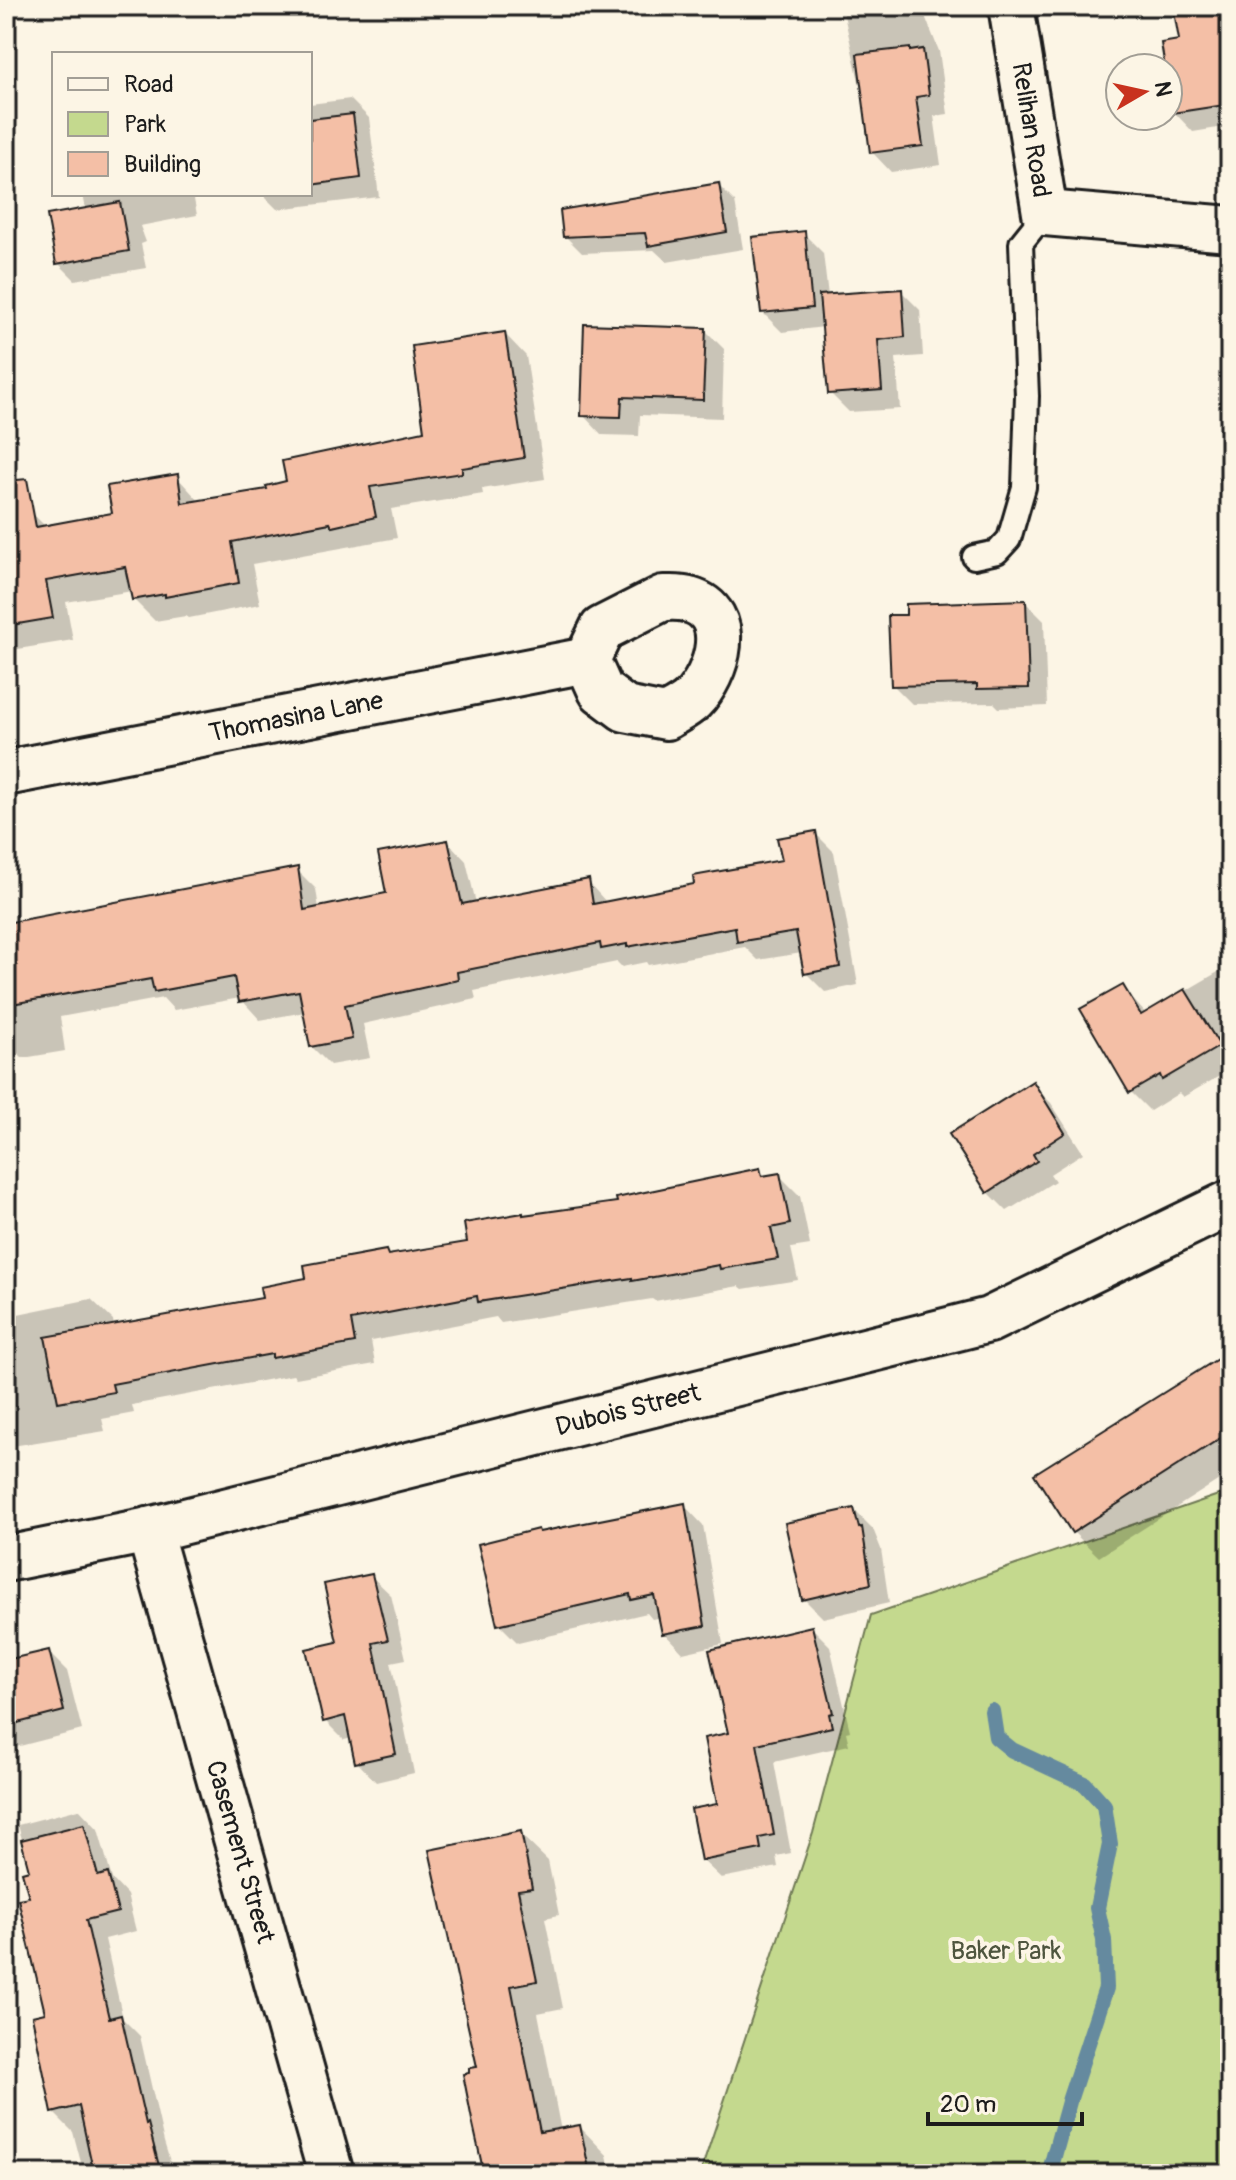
<svg xmlns="http://www.w3.org/2000/svg" width="1236" height="2180" font-family="Pangolin,sans-serif">
	<rect width="100%" height="100%" fill="#fcf5e5"/>
	<filter id="ink" filterUnits="userSpaceOnUse"><feTurbulence type="fractalNoise" baseFrequency=".0125" numOctaves="2"/><feDisplacementMap in="SourceGraphic" scale="16" xChannelSelector="R" yChannelSelector="G"/><feConvolveMatrix kernelMatrix="1 2 1 2 8 2 1 2 1" color-interpolation-filters="sRGB"/></filter>
	<g filter="url(#ink)">
		<!-- green -->
		<polygon fill="#c4d98e" stroke="#707a55" stroke-width="2" points="1230,1491 1230,2174 700,2174 813,1833 871,1615"/>
		<!-- shadow -->
		<g fill="#0003">
			<polygon points="842,6 921,6 939,51 948,114 934,116 941,165 891,172 872,152 864,93 861,90"/>
			<polygon points="1175,6 1230,6 1230,126 1193,132 1174,112 1167,68 1181,41"/>
			<polygon points="350,99 369,118 379,197 277,209 262,194 310,194 310,104"/>
			<polygon points="718,185 735,202 743,249 667,262 654,250 582,253 565,236"/>
			<polygon points="83,194 193,194 197,215 140,226 146,242 141,244 146,268 75,280 58,263 86,210"/>
			<polygon points="804,234 823,253 828,296 901,291 920,310 923,356 896,358 900,409 849,412 830,393 824,327 782,332 763,313"/>
			<polygon points="705,330 724,349 722,418 640,415 639,436 602,435 583,415"/>
			<polygon points="505,334 526,356 545,479 482,489 483,494 391,509 397,538 252,564 260,604 189,618 186,616 155,621 133,599 132,591 66,602 73,640 6,651 6,519 33,514 46,527 115,514 177,477 200,502 269,491 426,433"/>
			<polygon points="1025,602 1044,621 1047,706 999,708 994,703 912,704 893,685"/>
			<polygon points="815,833 834,852 858,985 825,992 806,973 802,953 758,960 745,947 648,965 646,962 622,967 617,962 474,991 476,999 363,1024 370,1058 330,1065 311,1046 305,1012 260,1020 240,998 174,1010 163,998 60,1017 65,1051 23,1058 6,1042 6,925 297,870 316,889 319,909 388,895 448,842 466,861 476,903 588,882 607,903 696,885 784,862"/>
			<polygon points="1230,965 1230,1070 1183,1097 1179,1093 1150,1111 1131,1092 1122,987 1146,1014"/>
			<polygon points="1032,1084 1051,1103 1083,1153 1050,1174 1055,1181 1007,1211 988,1192"/>
			<polygon points="759,1170 766,1177 779,1175 800,1196 810,1245 791,1248 798,1280 743,1289 739,1286 655,1301 652,1299 501,1323 496,1317 371,1341 375,1364 296,1378 293,1375 132,1405 134,1413 102,1419 105,1431 6,1447 6,1264 10,1268 18,1314 91,1299 113,1320 114,1328 264,1300 308,1280 386,1252 390,1256 469,1244 525,1217 620,1204"/>
			<polygon points="1230,1353 1230,1473 1099,1557 1073,1532"/>
			<polygon points="684,1505 703,1525 723,1644 683,1653 664,1633 661,1617 652,1619 647,1613 518,1643 499,1624 540,1534"/>
			<polygon points="854,1510 873,1529 881,1549 889,1603 823,1618 804,1599"/>
			<polygon points="371,1576 391,1595 406,1659 391,1662 414,1773 376,1782 357,1762 352,1738 344,1740 325,1721 339,1643"/>
			<polygon points="812,1628 830,1646 850,1731 846,1732 849,1745 774,1762 791,1853 776,1856 778,1867 721,1878 702,1860 719,1806"/>
			<polygon points="48,1652 67,1671 82,1730 12,1748 6,1742 6,1660 33,1653 36,1655"/>
			<polygon points="79,1809 98,1829 112,1879 127,1895 136,1931 105,1939 123,2019 140,2036 164,2142 174,2174 84,2174 73,2132 53,2112 48,2014 31,1898 31,1872 18,1825"/>
			<polygon points="520,1834 548,1861 559,1915 545,1918 563,2008 538,2013 561,2131 580,2127 607,2155 611,2174 485,2174 480,2068"/>
		</g>
		<g fill="none" stroke-linecap="round" stroke-linejoin="round">
			<!-- stream -->
			<polyline stroke="#658a9f" stroke-width="16" points="992,1711 996,1737 1012,1750 1085,1784 1104,1805 1110,1844 1097,1908 1104,1940 1106,1988 1070,2098 1049,2174"/>
		</g>
		<!-- building -->
		<g fill="#f4bfa6" stroke="#1c1c1c" stroke-width="2">
			<polygon points="1173,6 1230,6 1230,88 1223,89 1225,105 1172,113 1168,68 1165,68 1161,43 1179,40"/>
			<polygon points="910,48 910,51 923,49 929,95 916,97 923,146 870,153 857,54"/>
			<polygon points="353,114 361,178 310,185 310,119"/>
			<polygon points="719,183 727,232 648,246 645,233 563,237 560,210"/>
			<polygon points="120,202 129,251 56,264 47,215"/>
			<polygon points="805,231 812,308 761,313 752,237"/>
			<polygon points="902,289 905,337 878,340 882,390 828,394 819,295"/>
			<polygon points="584,324 706,328 703,400 622,397 621,417 581,416"/>
			<polygon points="505,332 524,458 462,468 462,473 370,487 376,517 332,527 330,523 232,542 239,583 165,597 165,594 132,600 125,567 46,581 53,618 6,626 6,481 27,479 36,527 112,513 107,486 178,474 182,503 267,489 266,486 286,481 282,461 424,431 412,346"/>
			<polygon points="1026,600 1029,688 977,689 977,684 891,686 888,615 906,615 906,604"/>
			<polygon points="816,831 840,967 804,974 796,932 737,942 735,927 627,947 627,944 601,949 600,943 457,972 458,980 345,1005 352,1039 310,1047 299,991 239,1002 234,977 154,992 151,979 6,1005 6,923 298,867 304,910 386,893 378,853 448,840 462,904 589,879 593,904 694,884 693,876 782,860 777,838"/>
			<polygon points="1123,985 1141,1015 1185,989 1220,1046 1162,1080 1160,1075 1129,1093 1080,1009"/>
			<polygon points="1033,1081 1065,1133 1033,1154 1037,1161 987,1193 949,1134"/>
			<polygon points="760,1168 762,1176 780,1173 790,1224 771,1228 778,1259 720,1269 719,1265 632,1281 632,1278 478,1302 477,1296 351,1320 355,1343 272,1358 272,1354 112,1384 114,1392 58,1402 45,1337 262,1298 260,1287 306,1278 304,1265 386,1250 388,1255 467,1242 464,1223 523,1213 523,1215 617,1202 616,1198"/>
			<polygon points="1230,1351 1230,1432 1072,1533 1034,1474"/>
			<polygon points="685,1503 705,1626 662,1634 654,1595 631,1600 630,1594 497,1625 478,1544 538,1529 539,1532"/>
			<polygon points="854,1508 859,1528 862,1527 871,1584 802,1600 785,1523"/>
			<polygon points="372,1574 388,1640 373,1643 396,1754 355,1763 345,1716 323,1722 306,1649 337,1642 324,1584"/>
			<polygon points="812,1626 833,1713 829,1714 832,1727 757,1744 774,1835 759,1838 761,1849 701,1861 691,1809 717,1804 704,1738 728,1733 709,1650"/>
			<polygon points="49,1650 64,1711 6,1726 6,1660"/>
			<polygon points="84,1824 98,1876 108,1873 118,1912 86,1920 109,2018 121,2015 146,2124 148,2123 161,2174 94,2174 79,2106 52,2113 32,2016 45,2013 18,1899 29,1897 22,1872 29,1870 21,1840"/>
			<polygon points="521,1831 532,1888 518,1890 537,1981 511,1986 540,2132 580,2125 590,2174 484,2174 472,2120 463,2074 469,2073 469,2068 477,2067 429,1850"/>
		</g>
		<g fill="none" stroke-linecap="round" stroke-linejoin="round">
			<defs>
				<polyline id="lane" points="974,557 997,552 1009,539 1024,487 1027,396 1021,243 1045,213"/>
				<g id="street">
					<polyline points="1011,6 1045,213 1230,229"/>
					<path d="M663 598C671 598 681 597 689 600 736 613 718 674 692 700 685 707 674 712 666 717L625 709 601 691 587 660 602 629Z"/>
					<polyline points="6,773 587,660"/>
					<polyline points="149,1530 331,2174"/>
					<polyline points="6,1559 149,1530 989,1320 1230,1203"/>
				</g>
			</defs>
			<!-- lane casing -->
			<use href="#lane" stroke="#1c1c1c" stroke-width="28"/>
			<!-- street casing -->
			<use href="#street" stroke="#1c1c1c" stroke-width="50"/>
			<!-- lane -->
			<use href="#lane" stroke="#fcf5e5" stroke-width="22"/>
			<!-- street -->
			<use href="#street" stroke="#fcf5e5" stroke-width="44"/>
		</g>
	</g>
	<g text-anchor="middle" dominant-baseline="central" stroke-width="8" stroke-linejoin="round" paint-order="stroke">
		<!-- street labels -->
		<g font-size="26" fill="#1c1c1c" stroke="#fcf5e5">
			<text transform="translate(1031 130) rotate(81)">Relihan Road</text>
			<text transform="translate(296 717) rotate(-11)">Thomasina Lane</text>
			<text transform="translate(628 1410) rotate(-14)">Dubois Street</text>
			<text transform="translate(240 1852) rotate(74)">Casement Street</text>
		</g>
		<!-- park labels -->
		<g font-size="26" fill="#4e553e" stroke="#fcf5e5">
			<text x="1006" y="1951">Baker Park</text>
		</g>
	</g>
	<!-- margin -->
	<rect width="1236" height="2180" fill="none" stroke="#fcf5e5" stroke-width="32"/>
	<rect x="16" y="16" width="1204" height="2148" fill="none" stroke="#1c1c1c" stroke-width="3" filter="url(#ink)"/>
	<!-- legend -->
	<rect x="52" y="52" width="260" height="144" fill="#fcf5e5" stroke="#a29e95" stroke-width="2"/>
	<rect x="68" y="78" width="40" height="12" fill="#fcf5e5" stroke="#a29e95" stroke-width="2"/>
	<text x="124" y="92" font-size="24" fill="#1c1c1c">Road</text>
	<rect x="68" y="112" width="40" height="24" fill="#c4d98e" stroke="#a29e95" stroke-width="2"/>
	<text x="124" y="132" font-size="24" fill="#1c1c1c">Park</text>
	<rect x="68" y="152" width="40" height="24" fill="#f4bfa6" stroke="#a29e95" stroke-width="2"/>
	<text x="124" y="172" font-size="24" fill="#1c1c1c">Building</text>
	<!-- north arrow -->
	<g transform="translate(1144 92) rotate(81)"><circle r="38" fill="#fcf5e5" stroke="#a29e95" stroke-width="2"/>
	<path d="M0-6L14 30L0 20L-14 30Z" fill="#c8321e"/>
	<text y="-12" font-size="22" font-weight="bold" text-anchor="middle" fill="#1c1c1c">N</text>
	</g>
	<!-- scale -->
	<path d="M928 2112v12h154v-12" fill="none" stroke="#1c1c1c" stroke-width="4"/>
	<text x="940" y="2112" font-size="24" fill="#1c1c1c" stroke="#fcf5e5" stroke-width="6" paint-order="stroke">20 m</text>
</svg>
